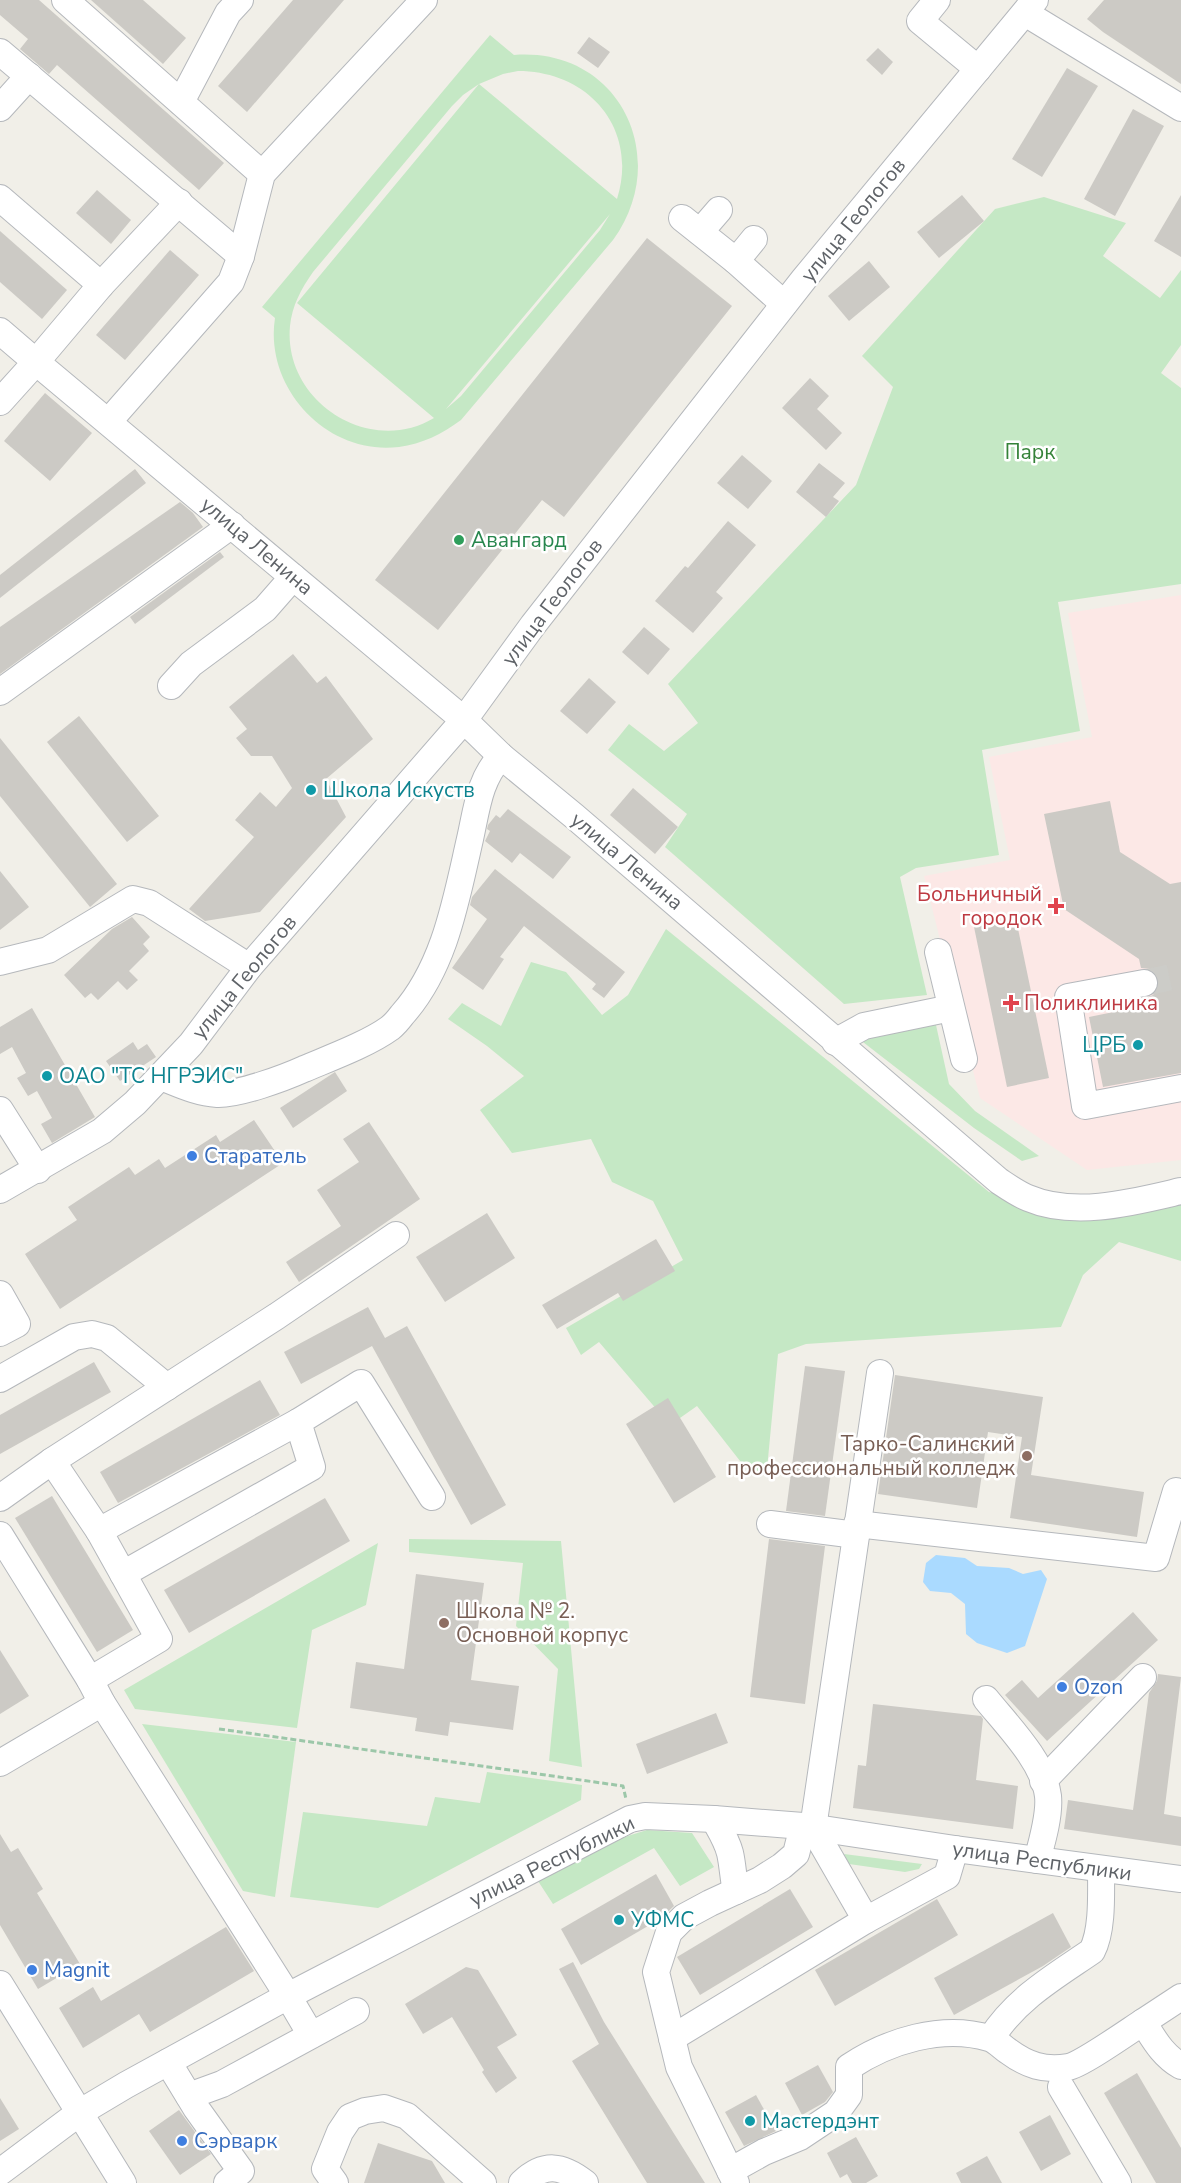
<svg xmlns="http://www.w3.org/2000/svg" width="1181" height="2183" font-family="'Nunito Sans',sans-serif">
	<rect width="100%" height="100%" fill="#f1efe8"/>
	<!-- medical -->
	<polygon fill="#fce8e6" points="1181,595 1181,1160 1087,1170 980,1098 924,876 1010,860 989,757 1092,737 1068,613"/>
	<!-- green -->
	<g fill="#c5e8c5" fill-rule="evenodd">
		<path d="M490 35 514 55C619 47 673 157 613 240L461 420C442 434 422 444 399 447 327 456 264 388 275 318L262 307ZM518 71C589 71 639 129 617 199L479 84 503 74ZM479 84 297 303 434 418C369 457 283 401 290 326 292 306 301 289 313 272L452 106 463 95ZM610 214 600 230 461 396 446 409Z"/>
		<polygon points="1044,197 1126,223 1103,256 1160,298 1181,270 1181,345 1161,373 1181,388 1181,584 1058,602 1080,731 982,750 999,855 916,868 900,877 927,995 844,1004 665,847 687,814 608,750 629,724 664,751 698,723 668,684 856,485 893,387 862,356 995,209"/>
		<polygon points="666,929 989,1192 1094,1220 1181,1199 1181,1261 1119,1242 1083,1275 1061,1327 806,1344 778,1354 767,1469 751,1475 697,1406 670,1425 599,1342 581,1355 566,1328 683,1260 653,1201 612,1182 591,1139 512,1153 480,1110 524,1076 487,1046 448,1019 462,1003 501,1026 531,962 566,972 602,1015 628,995"/>
		<polygon points="936,1025 949,1084 975,1111 1039,1156 1022,1161 974,1128 850,1032"/>
		<polygon points="409,1539 561,1541 582,1767 549,1761 558,1669 516,1626 523,1563 409,1552"/>
		<polygon points="378,1543 366,1605 312,1630 297,1728 135,1709 124,1690"/>
		<polygon points="142,1724 296,1742 275,1897 243,1891"/>
		<polygon points="487,1772 582,1785 581,1800 378,1908 290,1897 303,1812 427,1826 435,1797 480,1803"/>
		<polygon points="647,1830 692,1833 714,1867 680,1886 654,1848 553,1904 538,1881 618,1839"/>
		<polygon points="844,1854 922,1864 919,1869 905,1872 849,1864"/>
	</g>
	<!-- water -->
	<polygon fill="#aadaff" points="936,1555 965,1558 977,1566 1009,1568 1023,1574 1041,1570 1047,1579 1025,1646 1007,1653 977,1643 966,1634 965,1604 951,1593 930,1591 923,1582 926,1563"/>
	<!-- building -->
	<g fill="#cccac5">
		<polygon points="0,0 39,0 224,163 199,190 57,65 49,74 20,49 28,39 0,15"/>
		<polygon points="91,0 143,0 186,38 163,64"/>
		<polygon points="293,0 344,0 247,112 218,86"/>
		<polygon points="1104,0 1181,0 1181,84 1103,32 1087,19"/>
		<polygon points="589,37 610,52 598,68 577,53"/>
		<polygon points="878,48 893,62 882,75 866,60"/>
		<polygon points="1067,68 1098,86 1042,177 1012,159"/>
		<polygon points="1133,109 1164,126 1115,216 1084,199"/>
		<polygon points="97,190 131,220 111,244 76,213"/>
		<polygon points="962,195 984,221 939,258 917,232"/>
		<polygon points="1181,195 1181,257 1154,241"/>
		<polygon points="0,231 67,290 42,319 0,282"/>
		<polygon points="647,238 732,306 564,517 542,500 438,630 375,580"/>
		<polygon points="170,250 199,275 125,360 96,335"/>
		<polygon points="869,261 890,287 849,321 828,296"/>
		<polygon points="810,378 829,396 817,409 842,433 826,450 782,408"/>
		<polygon points="45,393 92,433 50,481 4,441"/>
		<polygon points="742,455 772,481 748,509 717,483"/>
		<polygon points="819,463 845,483 833,497 839,501 826,517 796,492"/>
		<polygon points="135,469 146,483 0,598 0,575"/>
		<polygon points="180,502 193,513 203,527 0,674 0,627"/>
		<polygon points="728,521 756,545 716,592 723,598 693,633 655,601 685,566 688,568"/>
		<polygon points="220,552 224,557 135,624 130,617"/>
		<polygon points="644,627 670,649 648,675 622,652"/>
		<polygon points="293,654 317,683 326,676 373,739 326,779 346,817 260,912 205,921 189,909 254,837 235,820 260,792 276,807 292,788 272,756 251,756 236,738 247,729 229,707"/>
		<polygon points="589,678 616,702 587,734 560,711"/>
		<polygon points="79,716 159,816 127,842 47,742"/>
		<polygon points="0,738 117,884 90,907 0,796"/>
		<polygon points="633,788 678,827 655,854 610,815"/>
		<polygon points="1110,801 1120,852 1170,884 1181,882 1181,1073 1103,1087 1089,1017 1148,1005 1146,998 1153,995 1158,989 1159,980 1155,973 1150,969 1141,968 1139,959 1064,909 1044,814"/>
		<polygon points="508,809 571,857 553,879 520,853 512,863 485,841 490,831 487,829 488,825 496,815 500,818"/>
		<polygon points="495,869 625,972 604,998 592,989 596,984 524,926 500,957 504,959 483,990 452,968 487,919 470,905 472,897"/>
		<polygon points="0,871 29,907 0,930"/>
		<polygon points="132,917 150,937 143,944 149,951 129,971 138,980 127,990 118,981 98,1000 91,993 85,998 64,975 112,929"/>
		<polygon points="1016,919 1049,1078 1007,1087 974,927"/>
		<polygon points="32,1008 95,1117 52,1143 41,1124 52,1118 37,1091 28,1096 17,1078 26,1073 12,1047 0,1054 0,1027"/>
		<polygon points="133,1042 138,1050 147,1044 156,1057 120,1081 106,1061"/>
		<polygon points="335,1072 347,1091 293,1128 280,1108"/>
		<polygon points="254,1120 283,1163 60,1309 25,1254 77,1220 68,1207 129,1167 135,1175 159,1159 165,1168 216,1135 220,1142"/>
		<polygon points="369,1122 420,1199 299,1282 286,1262 341,1226 317,1190 359,1162 343,1139"/>
		<polygon points="487,1213 515,1258 445,1302 416,1257"/>
		<polygon points="656,1239 675,1271 623,1301 618,1293 557,1329 542,1305"/>
		<polygon points="368,1307 385,1338 407,1326 506,1505 471,1525 372,1346 301,1384 284,1352"/>
		<polygon points="94,1362 111,1392 0,1454 0,1415"/>
		<polygon points="805,1366 845,1371 825,1516 786,1511"/>
		<polygon points="895,1375 1043,1397 1031,1475 1144,1492 1137,1537 1010,1518 1022,1437 988,1432 977,1508 878,1494"/>
		<polygon points="260,1380 280,1415 118,1503 100,1472"/>
		<polygon points="668,1398 716,1477 674,1503 626,1424"/>
		<polygon points="52,1496 133,1630 97,1652 15,1518"/>
		<polygon points="325,1498 350,1541 189,1633 164,1590"/>
		<polygon points="769,1539 825,1546 805,1704 750,1697"/>
		<polygon points="416,1574 484,1583 471,1680 519,1686 513,1730 450,1722 448,1736 415,1731 417,1718 350,1708 356,1662 404,1669"/>
		<polygon points="1133,1612 1158,1640 1047,1741 1005,1695 1022,1680 1038,1698"/>
		<polygon points="0,1650 29,1696 0,1714"/>
		<polygon points="1158,1674 1181,1677 1164,1814 1181,1817 1181,1846 1064,1829 1068,1800 1133,1810 1149,1693 1157,1681"/>
		<polygon points="873,1704 981,1716 983,1719 976,1780 1018,1786 1013,1829 853,1808 858,1765 866,1766"/>
		<polygon points="716,1713 728,1743 647,1774 636,1744"/>
		<polygon points="0,1834 11,1852 18,1848 43,1889 37,1893 80,1964 38,1989 0,1925"/>
		<polygon points="656,1874 674,1906 660,1919 581,1965 561,1929"/>
		<polygon points="790,1889 813,1927 700,1995 677,1957"/>
		<polygon points="937,1899 958,1935 835,2006 815,1970"/>
		<polygon points="1053,1913 1071,1947 1043,1966 954,2015 934,1978"/>
		<polygon points="226,1927 254,1971 150,2032 139,2014 83,2048 59,2008 93,1987 101,2001"/>
		<polygon points="573,1962 604,2022 705,2183 647,2183 572,2061 599,2044 559,1969"/>
		<polygon points="466,1967 478,1970 517,2035 497,2047 517,2078 496,2093 482,2072 484,2070 452,2017 423,2034 405,2004"/>
		<polygon points="818,2065 833,2092 825,2102 802,2115 785,2083"/>
		<polygon points="1137,2073 1181,2148 1181,2183 1156,2183 1104,2093"/>
		<polygon points="756,2095 776,2131 744,2146 725,2112"/>
		<polygon points="0,2098 19,2129 0,2141"/>
		<polygon points="179,2110 211,2154 180,2175 149,2131"/>
		<polygon points="1050,2115 1071,2154 1041,2171 1019,2132"/>
		<polygon points="856,2137 878,2176 866,2183 852,2183 847,2174 840,2178 827,2153"/>
		<polygon points="378,2143 432,2161 445,2183 364,2183"/>
		<polygon points="987,2156 1002,2183 961,2183 956,2173"/>
	</g>
	<g fill="none" stroke-linecap="round" stroke-linejoin="round">
		<!-- minor-tunnel -->
		<polyline stroke="#ccccc8" stroke-width="26" stroke-dasharray="26 13" stroke-linecap="butt" points="1144,983 1181,975"/>
		<defs>
			<g id="minor">
				<polyline points="65,0 262,174"/>
				<polyline points="937,0 920,21 978,69"/>
				<polyline points="1025,13 1181,108"/>
				<polyline points="0,52 241,256"/>
				<polyline points="181,102 228,13 240,0"/>
				<polyline points="0,108 29,76"/>
				<polyline points="0,198 101,285"/>
				<path d="M179 202 101 285 36 362 464 720 501 756 574 816 999 1181C1008 1187 1018 1194 1028 1198 1075 1218 1134 1202 1181 1191"/>
				<polyline points="682,218 736,261 784,304"/>
				<polyline points="700,232 719,210"/>
				<polyline points="736,261 754,239"/>
				<polyline points="0,331 36,362 0,402"/>
				<polyline points="109,421 231,282 241,256 262,174 424,0"/>
				<polyline points="171,686 191,664 265,609 293,577"/>
				<polyline points="0,692 232,525"/>
				<polyline points="938,952 964,1059"/>
				<polyline points="0,962 48,950 133,899 149,903 249,967"/>
				<polyline points="1144,983 1068,997 1085,1106 1181,1088"/>
				<polyline points="835,1042 864,1026 951,1008"/>
				<path d="M161 1077C179 1084 197 1093 217 1094 238 1095 284 1078 304 1069 330 1058 368 1044 390 1028 395 1024 399 1019 402 1015 445 967 456 900 470 839 477 808 479 780 501 756"/>
				<polyline points="0,1110 38,1170"/>
				<polyline points="0,1190 102,1131 135,1103 191,1044 249,967 464,720 533,625 804,279 1035,0"/>
				<polyline points="0,1294 17,1324 0,1333"/>
				<polyline points="880,1373 813,1828 866,1920 947,1876 955,1849"/>
				<polyline points="0,1379 74,1337 92,1334 107,1338 167,1387"/>
				<polyline points="52,1461 277,1316 396,1235"/>
				<polyline points="0,1498 52,1461 99,1531 123,1574"/>
				<polyline points="770,1524 856,1535"/>
				<polyline points="857,1524 1156,1558 1176,1491"/>
				<polyline points="99,1531 298,1422"/>
				<polyline points="0,1535 90,1680 102,1703 288,1996 311,2035"/>
				<polyline points="90,1680 159,1639 123,1574 312,1467 298,1422 361,1383 432,1497"/>
				<path d="M986 1699C1007 1725 1044 1762 1048 1796 1050 1815 1042 1842 1037 1860"/>
				<polyline points="0,1763 102,1703"/>
				<polyline points="1043,1781 1143,1677"/>
				<path d="M714 1819C720 1830 727 1841 730 1853 733 1866 733 1878 736 1891"/>
				<polyline points="0,1984 123,2183"/>
				<path d="M1181 1997 1143 2022C1154 2039 1162 2055 1181 2066"/>
				<polyline points="672,2038 866,1920"/>
				<path d="M991 2038C1017 1998 1054 1977 1092 1951 1103 1930 1101 1893 1101 1869"/>
				<polyline points="168,2062 196,2108 241,2171 227,2183"/>
				<polyline points="1061,2087 1118,2183"/>
				<polyline points="189,2096 222,2084 356,2011"/>
				<path d="M730 2171 764 2152 800 2137 836 2113 849 2095V2067C888 2041 942 2024 989 2038 996 2040 1002 2047 1008 2051 1027 2065 1044 2071 1068 2067 1081 2065 1129 2031 1143 2022"/>
				<polyline points="0,2172 79,2113 126,2085 288,1996 630,1819 645,1816 714,1819 803,1826 955,1849 1181,1879"/>
				<polyline points="335,2183 325,2169 340,2132 350,2117 365,2111 384,2108 407,2116 483,2183"/>
				<path d="M522 2183C544 2162 562 2165 585 2183"/>
				<polyline points="736,2183 679,2067 656,1972 669,1932 684,1917 710,1903 760,1880 782,1866 796,1854 803,1826"/>
			</g>
		</defs>
		<!-- minor casing -->
		<use href="#minor" stroke="#b5b8bc" stroke-width="28"/>
		<!-- path -->
		<polyline stroke="#9cc7a9" stroke-width="3" stroke-dasharray="6 3" stroke-linecap="butt" points="219,1729 623,1786 626,1799"/>
		<!-- minor -->
		<use href="#minor" stroke="#fff" stroke-width="26"/>
	</g>
	<!-- markers -->
	<circle fill="#2e9e5b" stroke="#fff" stroke-width="2" cx="459" cy="540" r="6"/>
	<g fill="#0f9aa8" stroke="#fff" stroke-width="2">
		<circle cx="311" cy="790" r="6"/>
		<circle cx="1138" cy="1045" r="6"/>
		<circle cx="47" cy="1076" r="6"/>
		<circle cx="619" cy="1920" r="6"/>
		<circle cx="750" cy="2121" r="6"/>
	</g>
	<g fill="#e0444e" stroke="#fff" stroke-width="2">
		<path d="M1053 897h6v6h6v6h-6v6h-6v-6h-6v-6h6z"/>
		<path d="M1008 994h6v6h6v6h-6v6h-6v-6h-6v-6h6z"/>
	</g>
	<g fill="#3f7fe0" stroke="#fff" stroke-width="2">
		<circle cx="192" cy="1156" r="6"/>
		<circle cx="1062" cy="1687" r="6"/>
		<circle cx="32" cy="1970" r="6"/>
		<circle cx="182" cy="2141" r="6"/>
	</g>
	<g fill="#8d6e63" stroke="#fff" stroke-width="2">
		<circle cx="1027" cy="1456" r="6"/>
		<circle cx="444" cy="1623" r="6"/>
	</g>
	<g text-anchor="middle" dominant-baseline="central" stroke-width="5" stroke-linejoin="round" paint-order="stroke">
		<!-- street labels -->
		<g font-size="21" fill="#5f6368" stroke="#fff">
			<text transform="translate(853 220) rotate(-51)">улица Геологов</text>
			<text transform="translate(257 546) rotate(40)">улица Ленина</text>
			<text transform="translate(552 602) rotate(-53)">улица Геологов</text>
			<text transform="translate(627 861) rotate(40)">улица Ленина</text>
			<text transform="translate(244 977) rotate(-51)">улица Геологов</text>
			<text transform="translate(552 1861) rotate(-26)">улица Республики</text>
			<text transform="translate(1042 1861) rotate(8)">улица Республики</text>
		</g>
		<!-- park labels -->
		<g font-size="21" fill="#348238" stroke="#fff">
			<text x="1030" y="452">Парк</text>
		</g>
		<!-- leisure labels -->
		<g font-size="21" fill="#27864d" stroke="#fff" text-anchor="start">
			<text x="471" y="540">Авангард</text>
		</g>
		<!-- culture labels -->
		<g font-size="21" fill="#0d838f" stroke="#fff" text-anchor="start">
			<text x="323" y="790">Школа Искуств</text>
			<text x="1126" y="1045" text-anchor="end">ЦРБ</text>
			<text x="59" y="1076">ОАО "ТС НГРЭИС"</text>
			<text x="631" y="1920">УФМС</text>
			<text x="762" y="2121">Мастердэнт</text>
		</g>
		<!-- health labels -->
		<g font-size="21" fill="#be3a42" stroke="#fff" text-anchor="end">
			<text x="1042" y="894">Больничный<tspan x="1042" dy="24">городок</tspan></text>
			<text x="1024" y="1003" text-anchor="start">Поликлиника</text>
		</g>
		<!-- shop labels -->
		<g font-size="21" fill="#366cbe" stroke="#fff" text-anchor="start">
			<text x="204" y="1156">Старатель</text>
			<text x="1074" y="1687">Ozon</text>
			<text x="44" y="1970">Magnit</text>
			<text x="194" y="2141">Сэрварк</text>
		</g>
		<!-- education labels -->
		<g font-size="21" fill="#785e54" stroke="#fff" text-anchor="end">
			<text x="1015" y="1444">Тарко-Салинский<tspan x="1015" dy="24">профессиональный колледж</tspan></text>
			<text x="456" y="1611" text-anchor="start">Школа № 2.<tspan x="456" dy="24">Основной корпус</tspan></text>
		</g>
	</g>
</svg>
